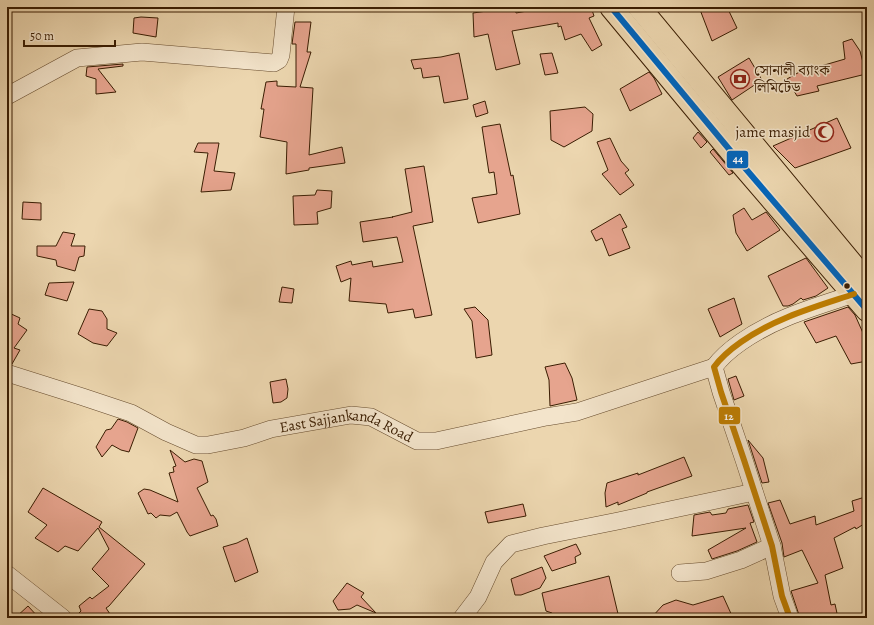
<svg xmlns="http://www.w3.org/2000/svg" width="874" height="625" font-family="Alegreya,'Noto Serif Bengali',serif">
	<rect width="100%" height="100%" fill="#ecd6af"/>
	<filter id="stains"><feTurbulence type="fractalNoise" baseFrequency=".005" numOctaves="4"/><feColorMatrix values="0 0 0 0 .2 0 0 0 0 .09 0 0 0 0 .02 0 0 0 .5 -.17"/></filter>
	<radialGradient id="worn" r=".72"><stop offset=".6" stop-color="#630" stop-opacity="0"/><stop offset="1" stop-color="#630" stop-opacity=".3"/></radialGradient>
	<!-- building -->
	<g fill="#e6a48e" stroke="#3a1d02">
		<polygon points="488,7 498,7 506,9 509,7 515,7 516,13 549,7 591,7 594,16 589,18 602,45 592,51 581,34 565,40 561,26 558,27 558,23 512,31 520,64 496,70 488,34 474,37 473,13 487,11"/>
		<polygon points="699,7 727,7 737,28 712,41"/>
		<polygon points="141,17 158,18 156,37 133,33 134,18"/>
		<polygon points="295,22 311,22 307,52 311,52 300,87 313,88 309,155 342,147 345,163 309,168 309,170 286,174 287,142 260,137 264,109 261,109 266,82 277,81 277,86 296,87 296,44 292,44"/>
		<polygon points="852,39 860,51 866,74 817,86 819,91 797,96 787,79 803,70 822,72 821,66 845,59 843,42"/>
		<polygon points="459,53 468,99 444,103 439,76 423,78 421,68 414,69 411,60 441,57"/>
		<polygon points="552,53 558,73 545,75 540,54"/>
		<polygon points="749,58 762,80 732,100 718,77"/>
		<polygon points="123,64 123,66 98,69 116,92 96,94 96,79 86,76 87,67"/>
		<polygon points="649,72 654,78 662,94 630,111 620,89"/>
		<polygon points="485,101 488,113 476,117 473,105"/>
		<polygon points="585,107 593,114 592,131 564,147 551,140 550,111"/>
		<polygon points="837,118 851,148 795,168 773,146"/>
		<polygon points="500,124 511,176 513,175 520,214 478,223 472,198 497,194 494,172 489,173 482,127"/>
		<polygon points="698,132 707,142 701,148 693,138"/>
		<polygon points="610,138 621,161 629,170 625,173 634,185 620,195 602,174 608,170 597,142"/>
		<polygon points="198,143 219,143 214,171 235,173 231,190 201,192 208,153 194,152"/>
		<polygon points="713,149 733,173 729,175 710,152"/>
		<polygon points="424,166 433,222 413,226 432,315 415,318 413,309 388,313 386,304 349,301 351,278 341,282 336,266 351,261 352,265 372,261 373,267 403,262 397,237 363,242 360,222 393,217 392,217 412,212 405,169"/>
		<polygon points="317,190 332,191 331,208 317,212 318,224 294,225 293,196 315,195"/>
		<polygon points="23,202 41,203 41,220 22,219"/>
		<polygon points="744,208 752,220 766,212 780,230 747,251 736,233 733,215"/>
		<polygon points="620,214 627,227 622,229 630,248 609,256 602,238 596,241 591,231"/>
		<polygon points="63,232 75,234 71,246 85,246 84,256 79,257 75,271 57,266 56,260 37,256 37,246 56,246"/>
		<polygon points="806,258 828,288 816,296 803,300 801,298 793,304 788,306 783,306 768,276"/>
		<polygon points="74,282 67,301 45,295 49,283"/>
		<polygon points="282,287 294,289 292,303 279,302"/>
		<polygon points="734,298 742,324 720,337 708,309"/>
		<polygon points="475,307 488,320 492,355 476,358 472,321 464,309"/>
		<polygon points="848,307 855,315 867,342 867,361 851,364 836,336 816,343 804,322"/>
		<polygon points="89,309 102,311 107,319 107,329 117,333 107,346 93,343 78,334"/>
		<polygon points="7,312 20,318 18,324 27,330 14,348 20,350 12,364 7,363"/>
		<polygon points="565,363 572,378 577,400 550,406 549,380 545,367"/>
		<polygon points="736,376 744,396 734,400 728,379"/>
		<polygon points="286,379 288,389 287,398 281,402 273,403 270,382"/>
		<polygon points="118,419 127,422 138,428 129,452 121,450 112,445 102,457 96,447 106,430 111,429"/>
		<polygon points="748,440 763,458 769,482 762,483"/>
		<polygon points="170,450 185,462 194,459 202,461 208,482 197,488 211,516 213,515 216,519 218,526 190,536 187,532 177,512 170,516 160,515 156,518 151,513 148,514 138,493 144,489 150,490 178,502 169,473 174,472 173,467 176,466"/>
		<polygon points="684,457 692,476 647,492 647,493 618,505 618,502 606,507 605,493 607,483 638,473 638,475"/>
		<polygon points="43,488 102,522 99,527 145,564 109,606 106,608 110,614 106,618 74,618 81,611 79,606 90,597 92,599 109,586 92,569 109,549 98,528 78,551 65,546 58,552 35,538 47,525 28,512"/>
		<polygon points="865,497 867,502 867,522 856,529 855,527 834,538 843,568 825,575 831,605 835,604 838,618 800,618 791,591 818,583 802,550 784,557 782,543 768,503 780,500 790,524 815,516 816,525 854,511 852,501"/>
		<polygon points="523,504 526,516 488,523 485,512"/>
		<polygon points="748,505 754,522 750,523 757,542 737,551 712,559 708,550 746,528 692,536 694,515 710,512 712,515 726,513 728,509"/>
		<polygon points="247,538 258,572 235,582 223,547 237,543"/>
		<polygon points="576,544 581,554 575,557 576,563 552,571 544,556"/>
		<polygon points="542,567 546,578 540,588 521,595 515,595 511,579"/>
		<polygon points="609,576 619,618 553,618 552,613 546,611 542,593"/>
		<polygon points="347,583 364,593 361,597 376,613 357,605 350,609 338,610 333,601"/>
		<polygon points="723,596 733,618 651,618 663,605 676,600 693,605"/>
		<polygon points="28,606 39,618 15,618"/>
	</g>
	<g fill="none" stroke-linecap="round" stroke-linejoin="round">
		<defs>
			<g id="minor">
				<polyline points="7,96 77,58 142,52 274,63 279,60 281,55 286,7"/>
				<path id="s1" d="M7 373 83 397 131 413 166 432 196 445H208L244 438 271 429 351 415 371 417 417 441H436L546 417 577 412 714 367"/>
				<polyline points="680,573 706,571 741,560 772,546"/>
				<polyline points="7,574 63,618"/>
				<polyline points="462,618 478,597 494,562 511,544 543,536 618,521 754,492"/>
				<path d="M790 618 782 596 772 546 744 460 721 392 714 367C722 356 731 349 741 342 775 318 815 307 854 294"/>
			</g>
			<g id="major">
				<polyline points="611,7 739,161 867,310"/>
				<polyline points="639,7 867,282"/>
			</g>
		</defs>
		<!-- minor casing -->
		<use href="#minor" stroke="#664b2d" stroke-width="18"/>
		<!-- major casing -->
		<use href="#major" stroke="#3a1d02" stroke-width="24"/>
		<!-- minor -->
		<use href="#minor" stroke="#f3e4cb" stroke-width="17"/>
		<!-- major -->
		<use href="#major" stroke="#ecd6af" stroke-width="22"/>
		<defs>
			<polyline id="bus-1" points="611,7 739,161 867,310"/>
			<path id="bus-2" d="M790 618 782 596 772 546 744 460 721 392 714 367C722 356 731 349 741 342 775 318 815 307 854 294"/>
		</defs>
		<!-- bus-1 casing -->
		<use href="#bus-1" stroke="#f3e4cb" stroke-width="9"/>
		<!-- bus-2 casing -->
		<use href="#bus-2" stroke="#f3e4cb" stroke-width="9"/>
		<!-- bus-1 -->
		<use href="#bus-1" stroke="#0065bd" stroke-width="6"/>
		<!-- bus-2 -->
		<use href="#bus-2" stroke="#be7d01" stroke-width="6"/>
	</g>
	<!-- icons -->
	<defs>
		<symbol id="bank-ring" viewBox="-11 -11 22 22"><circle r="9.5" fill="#f3e4cb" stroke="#8f2418" stroke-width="1.5"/><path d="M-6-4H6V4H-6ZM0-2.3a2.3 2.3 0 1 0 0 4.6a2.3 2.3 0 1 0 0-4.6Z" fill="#8f2418"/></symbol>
		<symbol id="mosque-ring" viewBox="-11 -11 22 22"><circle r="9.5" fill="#f3e4cb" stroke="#8f2418" stroke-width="1.5"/><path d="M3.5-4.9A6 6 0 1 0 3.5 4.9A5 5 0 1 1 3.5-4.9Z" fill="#8f2418"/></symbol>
	</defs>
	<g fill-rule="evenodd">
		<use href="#bank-ring" x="729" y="68" width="22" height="22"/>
		<use href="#mosque-ring" x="813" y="121" width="22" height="22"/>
	</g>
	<!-- markers -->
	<circle fill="#3a1d02" stroke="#f3e4cb" stroke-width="1.5" cx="847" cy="286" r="3.5"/>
	<g text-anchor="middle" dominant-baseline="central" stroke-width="3" stroke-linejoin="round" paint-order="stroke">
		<!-- poi labels -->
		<g font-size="15" fill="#3a1d02" stroke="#f3e4cb" text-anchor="start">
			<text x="754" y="70">সোনালী ব্যাংক<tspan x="754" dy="17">লিমিটেড</tspan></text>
			<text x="810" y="132" text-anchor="end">jame masjid</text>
		</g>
		<!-- street labels -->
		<g font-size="15" fill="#3a1d02" stroke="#f3e4cb">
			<text stroke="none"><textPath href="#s1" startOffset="358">East Sajjankanda Road</textPath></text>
		</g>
	</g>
	<g stroke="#f3e4cb" stroke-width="1.5">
		<rect x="726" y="150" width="23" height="19" rx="4" fill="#0065bd"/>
		<rect x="718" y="406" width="23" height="19" rx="4" fill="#be7d01"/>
	</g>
	<g font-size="11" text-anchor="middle" font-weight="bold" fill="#fff">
		<text x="738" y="163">44</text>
		<text x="729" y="420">12</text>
	</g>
	<!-- margin -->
	<rect width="874" height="625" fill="none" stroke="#ecd6af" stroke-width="24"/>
	<rect x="8" y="8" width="858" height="609" fill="none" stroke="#3a1d02" stroke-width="2"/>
	<rect x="12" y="12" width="850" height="601" fill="none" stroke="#3a1d02"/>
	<!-- scale -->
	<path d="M24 40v6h91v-6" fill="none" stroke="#3a1d02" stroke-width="2"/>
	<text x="30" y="40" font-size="12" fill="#3a1d02" stroke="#f3e4cb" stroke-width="3" paint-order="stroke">50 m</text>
	<rect width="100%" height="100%" filter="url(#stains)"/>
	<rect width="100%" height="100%" fill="url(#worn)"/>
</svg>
